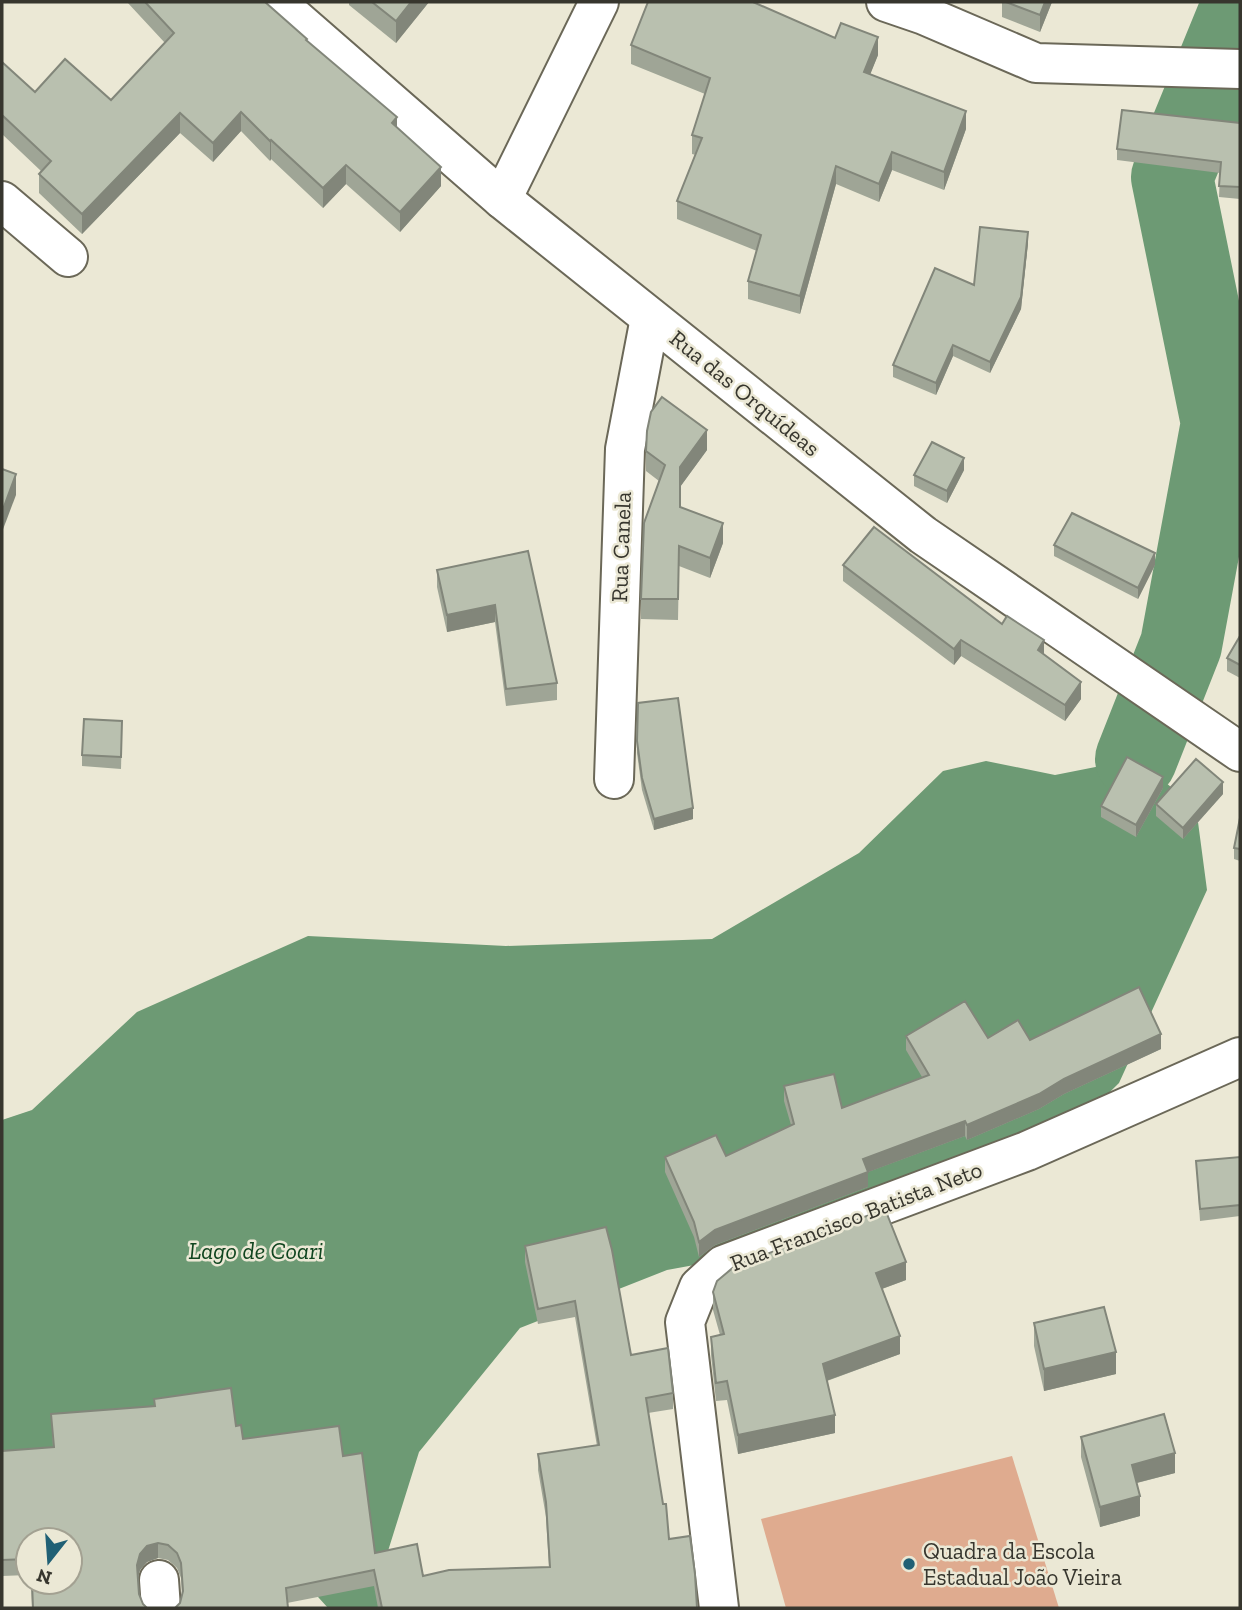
<svg xmlns="http://www.w3.org/2000/svg" width="1242" height="1610" font-family="'Zilla Slab',serif">
	<rect width="100%" height="100%" fill="#ebe8d5"/>
	<!-- green -->
	<polygon fill="#dfab8f" points="1012,1456 1059,1608 786,1608 761,1519"/>
	<!-- water -->
	<polygon fill="#6d9a74" points="1136,759 1196,807 1207,890 1119,1083 1041,1160 853,1236 667,1270 520,1328 419,1452 388,1551 380,1608 328,1608 290,1566 70,1540 2,1539 2,1120 32,1110 137,1012 308,936 506,946 712,939 859,853 943,771 986,761 1055,775"/>
	<g fill="none" stroke-linecap="round" stroke-linejoin="round">
		<!-- river -->
		<polyline stroke="#6d9a74" stroke-width="82" points="1136,759 1181,645 1222,423 1172,177 1240,11"/>
		<defs>
			<g id="minor">
				<polyline points="276,2 502,199 923,535 1240,752"/>
				<polyline points="886,2 924,15 1036,63 1240,69"/>
				<polyline points="502,199 599,2"/>
				<polyline points="2,201 68,257"/>
				<polyline points="614,779 625,449 650,318"/>
				<polyline points="159,1580 161,1608"/>
				<polyline points="719,1608 685,1322 699,1287 723,1265 1027,1151 1240,1057"/>
			</g>
		</defs>
		<!-- minor casing -->
		<use href="#minor" stroke="#6b6858" stroke-width="42"/>
		<!-- minor -->
		<use href="#minor" stroke="#fff" stroke-width="38"/>
	</g>
	<!-- wall -->
	<g fill="#9fa596">
		<polygon points="127,2 265,2 307,41 397,128 441,186 400,232 346,184 323,208 271,159 270,161 241,131 213,162 180,133 82,234 39,193 39,174 41,171 2,134 2,62 35,92 111,100 165,43"/>
		<polygon points="349,2 429,2 396,43 349,5"/>
		<polygon points="1002,2 1052,2 1040,32 1002,17"/>
		<polygon points="631,45 878,55 870,74 966,129 944,190 892,170 879,202 836,184 800,314 748,299 748,281 757,251 677,219 677,201 696,155 692,154 692,135 705,94 631,64"/>
		<polygon points="1240,123 1240,199 1219,197 1220,173 1117,160 1117,149"/>
		<polygon points="1028,243 1021,309 990,373 953,356 936,395 893,377 893,365 974,285"/>
		<polygon points="707,450 680,487 680,507 723,543 710,578 679,566 678,620 641,619 641,599 659,481 646,471 646,451"/>
		<polygon points="964,470 947,503 914,486 914,475"/>
		<polygon points="1054,545 1155,565 1138,599 1054,556"/>
		<polygon points="528,551 557,683 557,700 506,706 495,622 447,632 437,587 437,570"/>
		<polygon points="843,565 1044,655 1081,699 1065,721 961,656 954,665 843,581"/>
		<polygon points="1240,636 1240,678 1227,671 1227,658"/>
		<polygon points="638,703 693,819 654,830 642,790 637,753"/>
		<polygon points="122,732 121,769 82,766 82,755"/>
		<polygon points="1163,788 1136,837 1101,817 1101,806"/>
		<polygon points="1223,794 1183,839 1156,816 1156,804"/>
		<polygon points="1240,818 1240,861 1234,859 1234,848"/>
		<polygon points="906,1036 988,1038 1161,1049 1064,1094 1039,1109 967,1140 965,1136 868,1172 868,1187 715,1245 699,1257 694,1237 665,1172 665,1157 726,1156 791,1125 784,1101 784,1086 842,1108 922,1077 906,1050"/>
		<polygon points="1240,1157 1240,1216 1200,1221 1196,1161"/>
		<polygon points="525,1246 631,1355 673,1393 673,1409 648,1413 669,1539 697,1608 378,1608 374,1586 287,1603 180,1603 182,1595 181,1578 177,1568 168,1560 158,1558 147,1562 140,1570 138,1577 139,1594 143,1604 147,1608 32,1608 31,1582 70,1582 28,1540 28,1575 2,1576 2,1451 53,1447 51,1414 154,1406 154,1399 236,1426 243,1439 343,1456 375,1553 423,1576 549,1567 546,1517 538,1470 538,1454 597,1446 575,1317 538,1324 525,1262"/>
		<polygon points="906,1280 882,1289 900,1354 827,1381 835,1433 738,1454 727,1400 716,1401 711,1355 711,1337 720,1335 713,1310 713,1292"/>
		<polygon points="1034,1323 1116,1374 1044,1391 1034,1346"/>
		<polygon points="1081,1437 1175,1473 1137,1483 1140,1516 1100,1527 1081,1457"/>
	</g>
	<!-- shaded-wall -->
	<g fill="#82867a">
		<polygon points="411,2 429,2 396,43 396,21"/>
		<polygon points="1045,2 1052,2 1040,32 1040,15"/>
		<polygon points="878,37 878,55 864,90 864,72"/>
		<polygon points="966,111 966,129 944,190 944,172"/>
		<polygon points="241,112 241,131 213,162 213,143"/>
		<polygon points="180,113 180,133 82,234 82,214"/>
		<polygon points="397,117 397,137 392,123"/>
		<polygon points="271,140 271,159 270,161 270,141"/>
		<polygon points="892,152 892,170 879,202 879,184"/>
		<polygon points="346,165 346,184 323,208 323,188"/>
		<polygon points="836,166 836,184 800,314 800,296"/>
		<polygon points="441,167 441,186 400,232 400,212"/>
		<polygon points="1028,232 1028,243 1021,309 990,373 990,362"/>
		<polygon points="953,345 953,356 936,395 936,383"/>
		<polygon points="707,430 707,450 680,487 680,467"/>
		<polygon points="964,458 964,470 947,503 947,491"/>
		<polygon points="16,474 16,495 2,532 2,512"/>
		<polygon points="723,523 723,543 710,578 710,558"/>
		<polygon points="1155,553 1155,565 1138,599 1138,588"/>
		<polygon points="495,605 495,622 447,632 447,615"/>
		<polygon points="961,640 961,656 954,665 954,649"/>
		<polygon points="1044,640 1044,656 1038,650"/>
		<polygon points="1081,682 1081,699 1065,721 1065,705"/>
		<polygon points="1163,777 1163,788 1136,837 1136,825"/>
		<polygon points="1223,782 1223,794 1183,839 1183,828"/>
		<polygon points="693,808 693,819 654,830 654,819"/>
		<polygon points="1161,1034 1161,1049 1064,1094 1039,1109 967,1140 967,1125"/>
		<polygon points="965,1121 965,1136 863,1174 863,1159"/>
		<polygon points="868,1172 868,1187 715,1245 699,1257 699,1242 715,1230"/>
		<polygon points="906,1262 906,1280 876,1291 876,1273"/>
		<polygon points="900,1336 900,1354 823,1382 823,1364"/>
		<polygon points="1116,1352 1116,1374 1044,1391 1044,1369"/>
		<polygon points="835,1415 835,1433 738,1454 738,1435"/>
		<polygon points="1175,1453 1175,1473 1132,1484 1132,1465"/>
		<polygon points="1140,1496 1140,1516 1100,1527 1100,1507"/>
		<polygon points="158,1543 158,1558 147,1562 140,1570 137,1581 137,1565 140,1554 147,1546"/>
	</g>
	<!-- building -->
	<g fill="#b9c0af" stroke="#82867a" stroke-width="2">
		<polygon points="145,2 265,2 307,39 306,40 397,117 392,123 441,167 400,212 346,165 323,188 271,140 270,141 241,112 213,143 180,113 82,214 39,174 51,161 2,115 2,62 35,92 65,59 111,100 174,33"/>
		<polygon points="372,2 411,2 396,21"/>
		<polygon points="648,2 753,2 835,38 841,23 878,37 864,72 966,111 944,172 892,152 879,184 836,166 800,296 748,281 761,235 677,201 702,138 692,135 710,78 631,45"/>
		<polygon points="1006,2 1045,2 1040,15"/>
		<polygon points="1122,110 1240,123 1240,187 1219,186 1221,162 1117,149"/>
		<polygon points="980,227 1028,232 1021,297 990,362 953,345 936,383 893,365 935,268 974,285"/>
		<polygon points="662,397 707,430 680,467 680,507 723,523 710,558 679,546 678,599 641,599 644,523 665,465 646,451 647,431 651,412"/>
		<polygon points="932,442 964,458 947,491 914,475"/>
		<polygon points="2,469 16,474 2,512"/>
		<polygon points="1072,513 1155,553 1138,588 1054,545"/>
		<polygon points="874,527 1002,624 1007,616 1044,640 1038,650 1081,682 1065,705 961,640 954,649 843,565"/>
		<polygon points="528,551 557,683 506,689 495,605 447,615 437,570"/>
		<polygon points="1240,636 1240,665 1227,658"/>
		<polygon points="678,698 693,808 654,819 642,778 637,741 638,703"/>
		<polygon points="84,719 122,721 121,757 82,755"/>
		<polygon points="1127,757 1163,777 1136,825 1101,806"/>
		<polygon points="1196,759 1223,782 1183,828 1156,804"/>
		<polygon points="1240,818 1240,849 1234,848"/>
		<polygon points="1139,987 1161,1034 1064,1079 1039,1094 967,1125 965,1121 863,1159 868,1172 715,1230 699,1242 694,1222 665,1157 716,1135 726,1156 794,1124 784,1086 834,1074 842,1108 929,1075 906,1036 965,1001 988,1038 1018,1020 1030,1040"/>
		<polygon points="1240,1157 1240,1205 1200,1209 1196,1161"/>
		<polygon points="885,1209 906,1262 876,1273 900,1336 823,1364 835,1415 738,1435 727,1381 716,1383 711,1337 724,1334 713,1292 717,1281 735,1266"/>
		<polygon points="606,1227 612,1250 631,1355 668,1348 673,1393 646,1398 663,1504 666,1504 669,1539 690,1536 695,1574 697,1608 382,1608 374,1570 286,1588 288,1608 175,1608 180,1603 183,1591 181,1563 177,1553 168,1545 158,1543 147,1546 140,1554 137,1565 139,1594 143,1604 147,1608 33,1608 32,1582 70,1582 70,1540 28,1540 28,1559 2,1560 2,1451 54,1447 51,1414 155,1406 154,1399 231,1388 236,1426 241,1425 243,1439 339,1426 343,1456 362,1453 375,1553 417,1544 423,1576 449,1570 550,1567 546,1502 538,1454 599,1445 575,1301 538,1309 525,1246"/>
		<polygon points="1104,1307 1116,1352 1044,1369 1034,1323"/>
		<polygon points="1164,1414 1175,1453 1132,1465 1140,1496 1100,1507 1081,1437"/>
	</g>
	<!-- markers -->
	<circle fill="#206075" stroke="#ebe8d5" stroke-width="2.5" cx="909" cy="1564" r="7"/>
	<g text-anchor="middle" dominant-baseline="central" stroke-width="5" stroke-linejoin="round" paint-order="stroke">
		<!-- street labels -->
		<g font-size="23" fill="#37362e" stroke="#ebe8d5">
			<text transform="translate(745 393) rotate(39)">Rua das Orquídeas</text>
			<text transform="translate(621 547) rotate(-88)">Rua Canela</text>
			<text transform="translate(856 1216) rotate(-21)">Rua Francisco Batista Neto</text>
		</g>
		<!-- poi labels -->
		<g font-size="23" fill="#37362e" stroke="#ebe8d5" text-anchor="start">
			<text x="923" y="1551">Quadra da Escola<tspan x="923" dy="26">Estadual João Vieira</tspan></text>
		</g>
		<!-- water labels -->
		<g font-size="24" font-style="italic" fill="#10451f" stroke="#ebe8d5">
			<text x="256" y="1250">Lago de Coari</text>
		</g>
	</g>
	<!-- border -->
	<rect width="1242" height="1610" fill="none" stroke="#37362e" stroke-width="7"/>
	<!-- north arrow -->
	<g transform="translate(49 1561) rotate(197)"><circle r="33" fill="#ebe8d5" stroke="#a3a192" stroke-width="2"/>
	<path d="M0-5L12 26L0 18L-12 26Z" fill="#206075"/>
	<text y="-10" font-size="19" font-weight="bold" text-anchor="middle" fill="#37362e">N</text>
	</g>
</svg>
